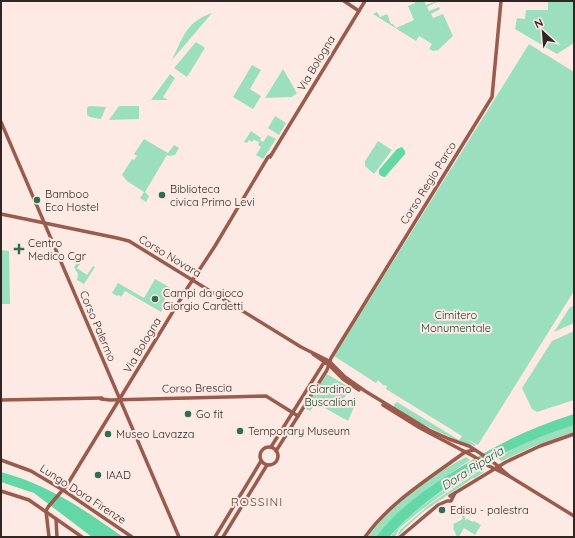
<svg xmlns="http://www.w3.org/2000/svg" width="575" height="538" font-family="Quicksand,sans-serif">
	<rect width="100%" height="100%" fill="#fdeae5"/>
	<!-- green -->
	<g fill="#9cdfbf">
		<polygon points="415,1 424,1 426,5 437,1 437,2 427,7 429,11 439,7 440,9 431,14 433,18 443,14 453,36 438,50 433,51 429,49 432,44 419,36 416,41 373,14 377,12 380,17 387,14 391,24 393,24 396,28 414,20 408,6 415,3"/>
		<polygon points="548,1 574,1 574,43 557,54 515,29 517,18 525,19 526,10 548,10"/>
		<path d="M212 13 172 60C183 37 186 22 212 13Z"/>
		<polygon points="196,42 205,48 187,77 174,68"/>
		<path d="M529 44 574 72V291L478 445 467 439 476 445 475 446C446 437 420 424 394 407V404L397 402 459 440 462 436 386 389 387 386 384 385H383L378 380 376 383 334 356Z"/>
		<polygon points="252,65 261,70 250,89 261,96 253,109 233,97"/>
		<polygon points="283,69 297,93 292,97 265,98"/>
		<polygon points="170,74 175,78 163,97 168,100 151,100"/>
		<polygon points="89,106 106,107 101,119 90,117 87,115 87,108"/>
		<polygon points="119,106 139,106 139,119 109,120"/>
		<polygon points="275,116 286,123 279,135 268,128"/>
		<polygon points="251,131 261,138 260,140 263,142 268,135 276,139 263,159 256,155 261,147 258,145 259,142 254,140 252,142 249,140 247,143 244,142"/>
		<polygon points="144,139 168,153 174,145 179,148 175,155 170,156 167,155 145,192 149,196 146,202 140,198 144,192 127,181 122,175 132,159 134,160 137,156 134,154"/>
		<polygon points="378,141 392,150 374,174 365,166 365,161"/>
		<polygon points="1,250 9,251 10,304 1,304"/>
		<polygon points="80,258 83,260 77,268 87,275 93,266 95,267 84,284 77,280 78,274 74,267"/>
		<polygon points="155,279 171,288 164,301 167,302 161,312 125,291 121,297 119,295 117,296 112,293 118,283 144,298"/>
		<polygon points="573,305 574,323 554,332 570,307 572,307"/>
		<polygon points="574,331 574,400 537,412 532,409 522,388 552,341"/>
		<polygon points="327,374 347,386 345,389 348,392 343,400 354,407 348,421 316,403 310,411 305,408"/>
		<path d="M574 425V432L532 447 502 461 496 458C521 444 546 433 574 425Z"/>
		<path d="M466 457 470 460 426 490 380 532 376 537H367C391 506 430 475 466 457Z"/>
		<path d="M481 467 482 468 481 469C456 485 431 501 409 520 406 523 402 525 400 528 395 533 399 537 390 537 415 508 448 486 481 467Z"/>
		<polygon points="483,468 484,472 475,478 473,478 424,511 405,528 397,537 400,530 429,505"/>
		<polygon points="461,514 465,517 465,520 467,519 473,522 474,521 481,525 475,535 464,528 459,537 457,537 453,528 454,527 453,524 463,519"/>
	</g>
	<!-- water -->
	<g fill="#63d7a6">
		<polygon points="402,147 405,151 405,154 385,177 381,176 379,174 379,170 397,149"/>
		<path d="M574 414V425C507 446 437 485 389 537H376C395 512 421 492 448 475 488 449 528 428 574 414Z"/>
		<path d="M1 472C49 485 83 509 123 537H92L34 493 1 482Z"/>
	</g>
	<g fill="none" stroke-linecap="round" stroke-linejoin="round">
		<!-- secondary -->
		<g stroke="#9a5b4d" stroke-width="3.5">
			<polyline points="344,1 359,11"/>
			<polyline points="1,122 179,537"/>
			<polyline points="270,157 365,1"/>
			<polyline points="1,214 117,238 129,241 301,347 329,361 345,377 365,391 429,430 449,439 469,446 492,461 509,476"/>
			<polyline points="313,354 329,365 343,379 359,390"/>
			<polyline points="101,399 110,400 266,396 298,416"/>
			<polyline points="1,400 102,398"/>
			<polyline points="383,405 420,428 473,456 489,466 509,476 574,516"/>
			<circle cx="269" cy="456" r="9"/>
			<polyline points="271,447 323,364 326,362"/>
			<polyline points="276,451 327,370 331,358 492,97 501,1"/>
			<polyline points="1,460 31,471 63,490 132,537"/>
			<polyline points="1,491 29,500 82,537"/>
			<polyline points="450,496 506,462 540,446 574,434"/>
			<polyline points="46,511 48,507 67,485 188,287 215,246 268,157 271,155"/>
			<polyline points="46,511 49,537"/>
			<polyline points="56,519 57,537"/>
			<polyline points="215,537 261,461"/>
			<polyline points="223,537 267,465"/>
			<path d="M365 537C391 501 430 478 465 452L474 450"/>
			<polyline points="400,537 438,505 447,501 451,501 455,493"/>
		</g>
	</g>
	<!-- markers -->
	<g fill="#336b53" stroke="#fdeae5" stroke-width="1.5">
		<circle cx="162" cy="195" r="4"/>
		<circle cx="37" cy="200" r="4"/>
		<path d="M17 243h4v4h4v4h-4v4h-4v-4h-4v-4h4z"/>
		<circle cx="155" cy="299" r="4"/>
		<circle cx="188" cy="414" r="4"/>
		<circle cx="240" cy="431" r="4"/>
		<circle cx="108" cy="434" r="4"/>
		<circle cx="98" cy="475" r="4"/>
		<circle cx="442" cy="510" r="4"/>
	</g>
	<g text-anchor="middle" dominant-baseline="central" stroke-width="4" stroke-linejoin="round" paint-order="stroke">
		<!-- street labels -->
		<g font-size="11" fill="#312623" stroke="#fdeae5">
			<text transform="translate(316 63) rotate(-59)">Via Bologna</text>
			<text transform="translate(428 183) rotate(-58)">Corso Regio Parco</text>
			<text transform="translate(170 256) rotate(31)">Corso Novara</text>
			<text transform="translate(98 326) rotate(67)">Corso Palermo</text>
			<text transform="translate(142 345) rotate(-59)">Via Bologna</text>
			<text transform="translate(197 388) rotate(-1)">Corso Brescia</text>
			<text transform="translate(83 494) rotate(33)">Lungo Dora Firenze</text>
		</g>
		<!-- poi labels -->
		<g font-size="11" fill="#312623" stroke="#fdeae5" text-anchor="start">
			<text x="170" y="189">Biblioteca<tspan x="170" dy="13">civica Primo Levi</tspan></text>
			<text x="45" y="194">Bamboo<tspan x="45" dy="13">Eco Hostel</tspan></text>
			<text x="28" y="243">Centro<tspan x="28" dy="13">Medico Cgr</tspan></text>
			<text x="163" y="293">Campi da gioco<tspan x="163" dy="13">Giorgio Cardetti</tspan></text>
			<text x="196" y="414">Go fit</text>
			<text x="248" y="431">Temporary Museum</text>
			<text x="116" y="434">Museo Lavazza</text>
			<text x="106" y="475">IAAD</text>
			<text x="450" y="510">Edisu - palestra</text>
		</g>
		<!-- park labels -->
		<g font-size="11" fill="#0b3e2b" stroke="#fdeae5">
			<text x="456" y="315">Cimitero<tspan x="456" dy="13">Monumentale</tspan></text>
			<text x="330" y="389">Giardino<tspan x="330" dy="13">Buscalioni</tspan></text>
		</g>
		<!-- water labels -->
		<g font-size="12" font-style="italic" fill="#096647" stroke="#fdeae5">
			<text transform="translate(472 468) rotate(-32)">Dora Riparia</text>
		</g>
		<!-- neighbourhood labels -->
		<g font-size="12" letter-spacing="1" fill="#5f463f" stroke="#fdeae5">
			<text x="257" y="501">ROSSINI</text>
		</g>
	</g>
	<!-- border -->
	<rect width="575" height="538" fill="none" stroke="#312623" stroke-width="4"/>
	<!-- north arrow -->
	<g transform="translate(543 32) rotate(334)" stroke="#fdeae5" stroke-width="3" paint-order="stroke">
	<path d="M0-3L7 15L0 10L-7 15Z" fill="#312623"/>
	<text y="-6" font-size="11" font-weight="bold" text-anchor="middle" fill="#312623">N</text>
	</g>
</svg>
